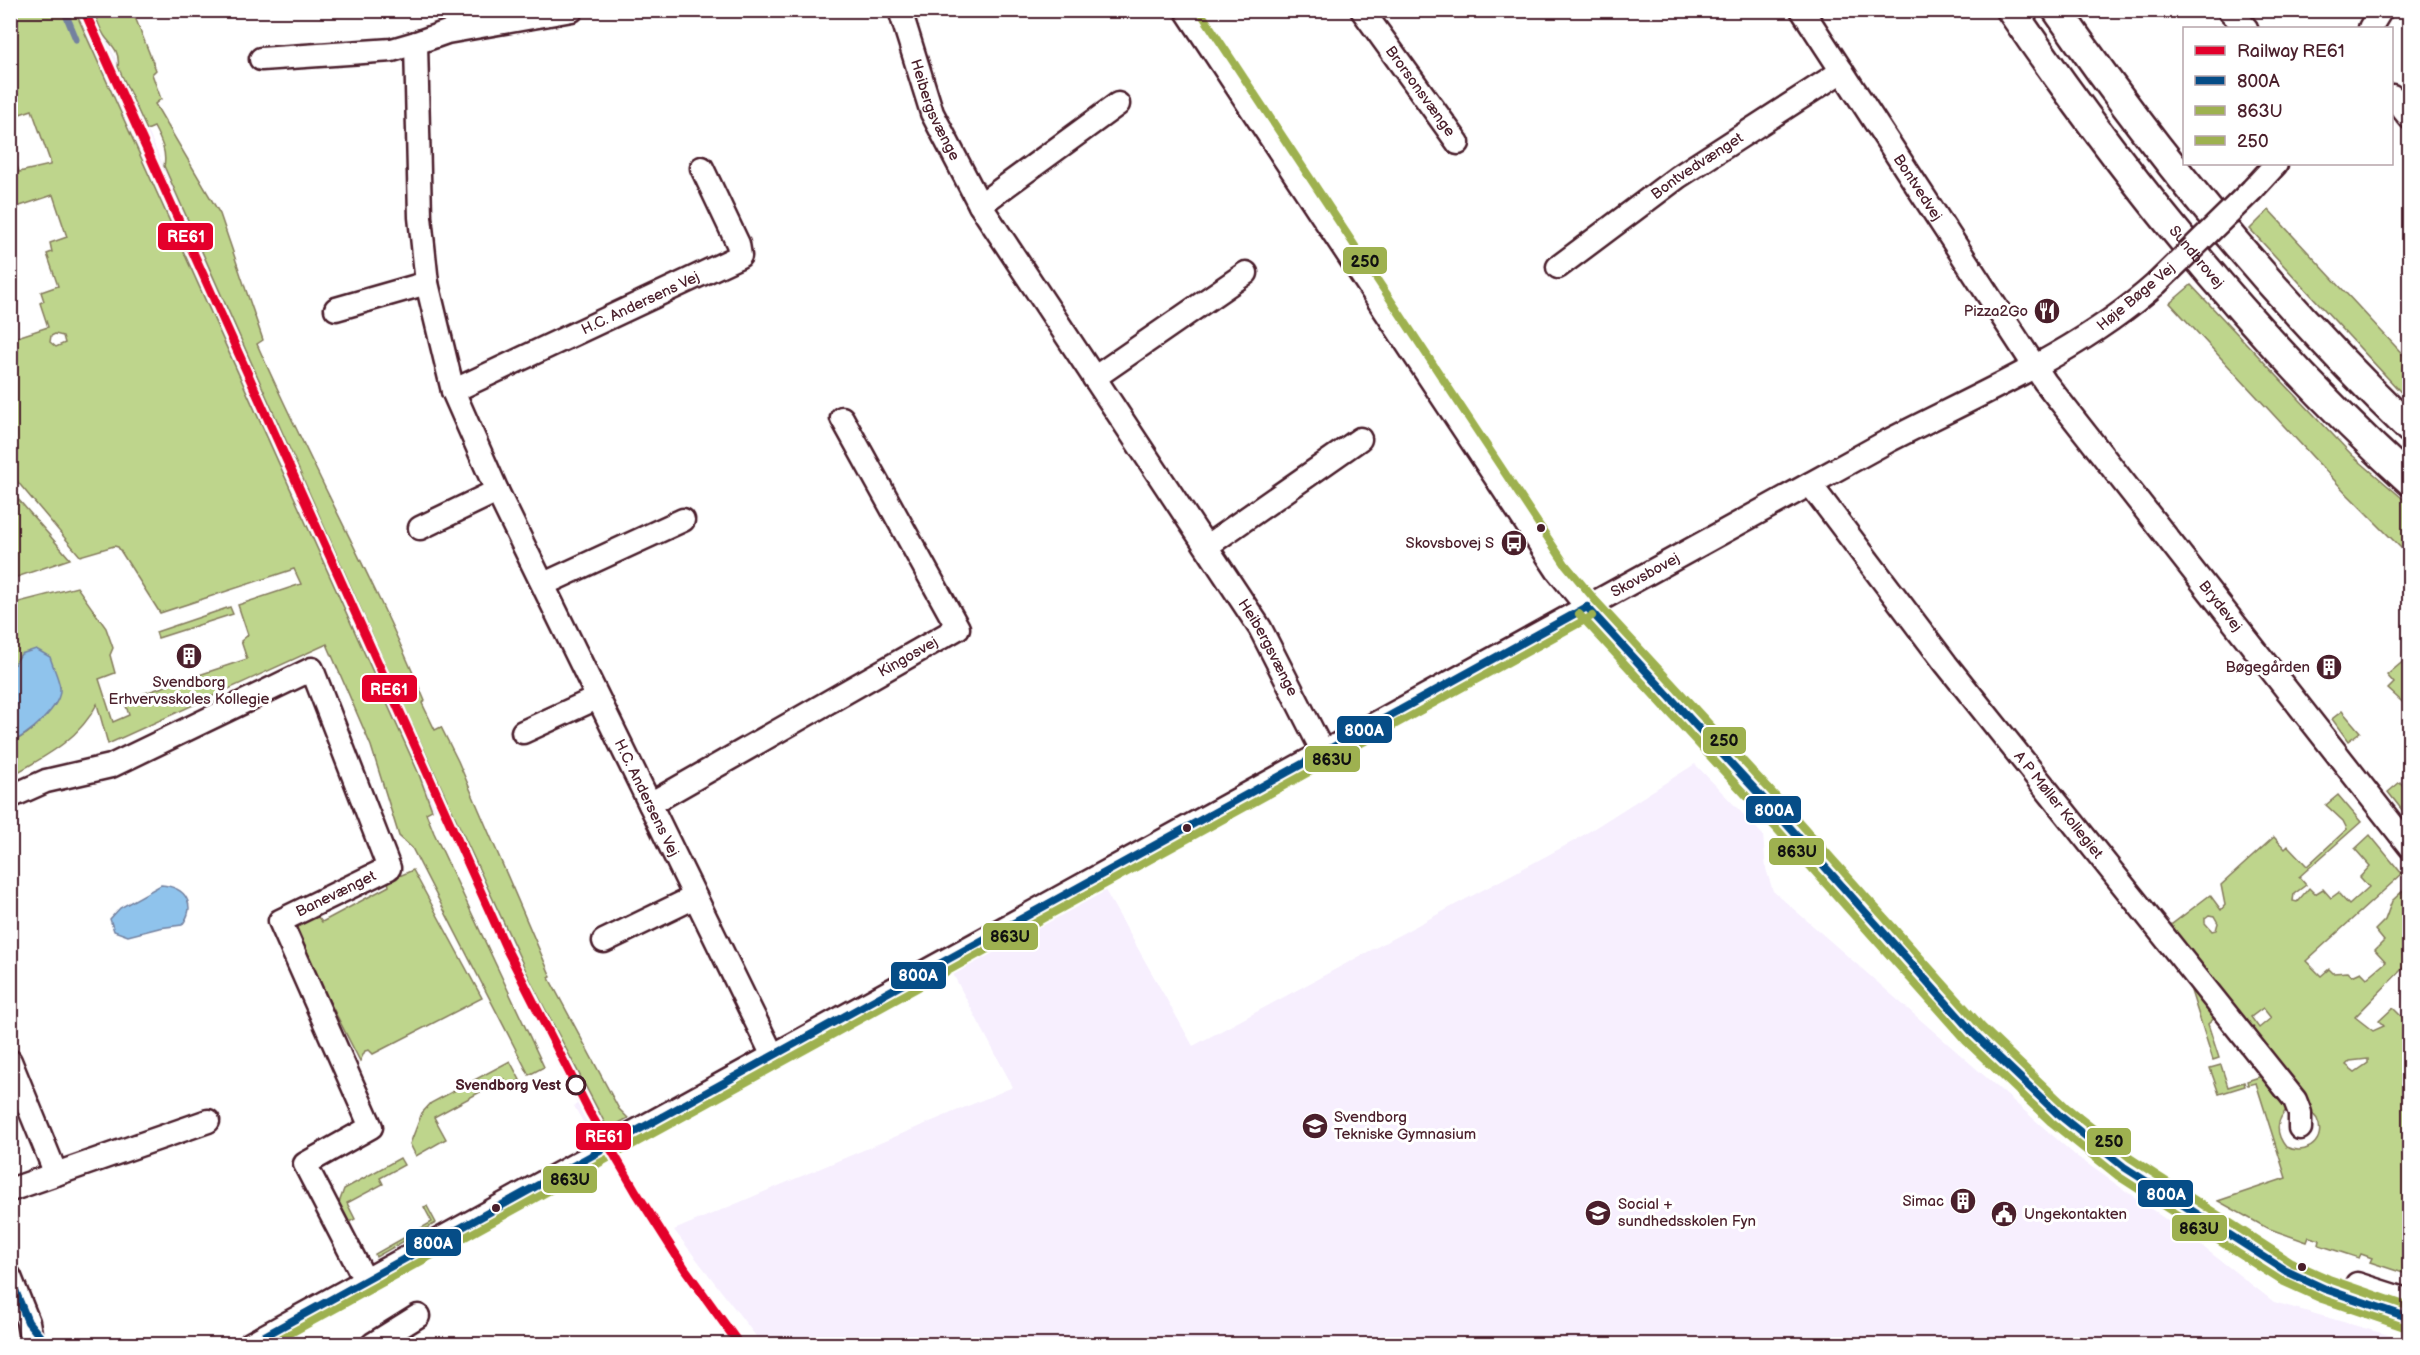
<svg xmlns="http://www.w3.org/2000/svg" width="2420" height="1355" font-family="'Balsamiq Sans',sans-serif">
	<rect width="100%" height="100%" fill="#fff"/>
	<filter id="ink" filterUnits="userSpaceOnUse"><feTurbulence type="fractalNoise" baseFrequency=".0167" numOctaves="2"/><feDisplacementMap in="SourceGraphic" scale="12" xChannelSelector="R" yChannelSelector="G"/><feConvolveMatrix kernelMatrix="1 2 1 2 8 2 1 2 1" color-interpolation-filters="sRGB"/></filter>
	<g filter="url(#ink)">
		<!-- built -->
		<g fill="#f7effe">
			<polygon points="75,11 93,11 107,39 403,704 532,984 623,1158 611,1165 592,1132 589,1133 574,1106 577,1104 504,958 436,809 432,810 295,497 288,489 276,457 176,239 162,201"/>
			<polygon points="1695,764 1763,835 1766,869 1773,891 2075,1155 2185,1233 2274,1302 2409,1341 2409,1344 762,1344 674,1230 1013,1087 946,961 1102,885 1193,1046 1574,841"/>
		</g>
		<!-- green -->
		<g fill="#bed58c" stroke="#847a5c" stroke-width="1.5" fill-rule="evenodd">
			<path d="M11 11H75L418 772 432 810 426 813 434 833 544 1067 529 1075 412 848 399 836 371 746 327 644 108 744 97 704C79 740 44 757 11 776V742C35 734 51 710 60 687L56 677 11 669V604L77 587 106 628 113 648 110 655 115 673 99 679 113 722 129 715 124 700 247 659 241 641 248 635 238 605 301 584 294 569 160 613 118 547 114 546 80 556 11 474V339L48 327 40 303 44 301 41 292 58 286 47 254 52 252 50 243 67 237 53 195 11 209 10 145 19 172 50 165V161L32 110 11 117ZM55 334 63 336 65 343 56 347 50 342 51 336Z"/>
			<path d="M93 11H148L135 17 156 70 152 74 161 99 155 104 220 214 263 340 257 344C310 464 374 579 425 701L422 703 435 730 441 727 458 761 551 977 549 978 619 1109 628 1118 608 1129 532 984 403 704 164 166C167 153 161 140 154 127L147 130 118 67C120 53 114 47 106 38 100 31 97 18 93 11Z"/>
			<polygon points="2269,210 2409,361 2409,401 2250,229"/>
			<polygon points="2191,285 2352,455 2409,504 2409,556 2348,495 2170,303"/>
			<polygon points="10,491 11,491 70,559 11,579"/>
			<polygon points="230,607 233,614 158,638 156,632"/>
			<polygon points="2409,652 2409,708 2388,689 2394,683 2387,675 2407,658 2405,655"/>
			<polygon points="2342,711 2360,732 2348,741 2332,719"/>
			<polygon points="2400,782 2409,793 2409,812 2406,815 2388,792"/>
			<path d="M2338 795 2361 822 2299 877 2306 885 2294 894 2293 901 2297 902 2309 888 2315 894 2323 889 2331 898 2338 893 2349 905 2369 887 2360 877 2370 866 2355 849 2370 835 2402 874 2306 961 2321 976 2329 969 2333 973 2348 972 2352 976 2361 972 2367 978 2386 962 2375 950 2384 941 2375 930 2385 920 2392 901 2409 885V962L2355 1017 2373 1031 2384 1026 2379 1021 2393 1008 2405 1020 2409 1021V1275L2370 1262 2372 1258 2361 1254 2359 1258 2319 1245 2320 1240 2309 1237 2307 1242 2267 1228 2218 1201 2286 1178 2256 1083 2248 1085 2247 1081 2265 1075 2290 1106C2276 1119 2274 1132 2286 1147 2307 1157 2327 1140 2317 1119L2167 928 2210 895 2221 910 2225 905 2221 885 2274 837 2285 849 2288 846 2307 866 2347 829 2343 821 2326 805ZM2209 915 2214 916 2218 923 2216 930 2212 931 2205 923V918ZM2263 1008 2271 1018 2259 1028 2251 1017ZM2368 1059V1063L2355 1072 2346 1065 2350 1061Z"/>
			<polygon points="413,870 482,998 373,1054 369,1050 365,1051 360,1061 294,932 295,927 317,916 322,922 389,886 388,881"/>
			<polygon points="2185,972 2218,1015 2208,1024 2219,1058 2213,1060"/>
			<polygon points="510,1061 520,1080 508,1086 504,1079 434,1117 446,1139 416,1156 410,1144 422,1113 431,1103"/>
			<polygon points="2221,1065 2228,1087 2244,1082 2245,1086 2219,1094 2210,1068"/>
			<polygon points="400,1158 404,1165 380,1178 383,1184 347,1203 355,1219 349,1222 339,1203 344,1189"/>
			<polygon points="427,1206 436,1223 376,1257 375,1254 432,1222 424,1207"/>
		</g>
		<!-- water -->
		<g fill="#8fc3ec" stroke="#73819f" stroke-width="1.5">
			<path d="M36 649 50 657C53 667 59 679 60 688 62 707 26 737 11 742V669L21 654Z"/>
			<path d="M161 885C186 887 197 905 182 925L159 928 128 936 114 931 110 919 120 908Z"/>
		</g>
		<g fill="none" stroke-linecap="round" stroke-linejoin="round">
			<!-- stream -->
			<polyline stroke="#73819f" stroke-width="7" points="64,10 76,39"/>
			<defs>
				<g id="minor">
					<path id="s1" d="M572 10 447 32 416 43 420 217 427 283 453 391 497 491 773 1056"/>
					<path id="s2" d="M900 10 932 113 980 205 1260 628 1323 752"/>
					<polyline points="1186,10 1557,570 1587,607 1784,821 1974,1034 2058,1114 2124,1167 2286,1271 2325,1289 2410,1318"/>
					<path id="s3" d="M1362 10 1458 143"/>
					<path id="s4" d="M1802 10 2045 382 2410 847"/>
					<polyline points="2229,10 2246,28"/>
					<polyline points="2370,28 2381,10"/>
					<polyline points="261,59 392,50 416,43"/>
					<polyline points="2392,96 2410,118"/>
					<polyline points="2252,190 2276,164"/>
					<polyline points="980,205 1118,104"/>
					<path id="s5" d="M1558 267 1678 177 1842 71"/>
					<polyline points="336,309 427,283"/>
					<polyline points="1094,378 1246,273"/>
					<path id="s6" d="M453 391 740 256 738 244 702 168"/>
					<path id="s7" d="M1810 484 1946 664 2295 1100 2300 1113V1128"/>
					<polyline points="420,528 497,491"/>
					<polyline points="1207,546 1360,439"/>
					<polyline points="544,584 683,520"/>
					<polyline points="523,732 597,698"/>
					<polyline points="10,797 46,781 111,766 312,669 389,868 280,921 371,1127 305,1164 365,1280"/>
					<path id="s8" d="M650 804 958 628 842 418"/>
					<polyline points="604,941 695,897"/>
					<polyline points="10,1061 56,1174"/>
					<polyline points="10,1190 208,1121"/>
					<polyline points="10,1277 28,1322 32,1344"/>
					<polyline points="2357,1284 2410,1301"/>
					<path id="s9" d="M250 1344 1888 441C1979 394 2080 352 2156 284"/>
					<polyline points="373,1344 418,1316"/>
				</g>
				<g id="major">
					<path id="s10" d="M2011 10C2127 180 2257 342 2410 481"/>
					<path d="M2057 10C2162 162 2278 301 2410 429"/>
				</g>
			</defs>
			<!-- minor casing -->
			<use href="#minor" stroke="#4a1f2b" stroke-width="27"/>
			<!-- major casing -->
			<use href="#major" stroke="#4a1f2b" stroke-width="33"/>
			<!-- minor -->
			<use href="#minor" stroke="#fff" stroke-width="22"/>
			<!-- major -->
			<use href="#major" stroke="#fff" stroke-width="28"/>
			<defs>
				<polyline id="minor-bridge" points="2156,284 2252,190"/>
			</defs>
			<!-- minor-bridge casing -->
			<use href="#minor-bridge" stroke="#4a1f2b" stroke-width="27" stroke-linecap="butt"/>
			<!-- minor-bridge -->
			<use href="#minor-bridge" stroke="#fff" stroke-width="22"/>
			<defs>
				<g id="bus-1">
					<polyline points="1587,607 1784,821 1974,1034 2058,1114 2124,1167 2286,1271 2325,1289 2410,1318"/>
					<polyline points="10,1278 28,1322 46,1344"/>
					<polyline points="250,1344 1587,607"/>
				</g>
				<g id="bus-2">
					<polyline points="1579,614 1776,828 1966,1041 2051,1122 2118,1176 2280,1280 2322,1299 2407,1328"/>
					<polyline points="271,1344 1592,616"/>
				</g>
				<polyline id="bus-3" points="1199,10 1565,564 1595,600 1792,814 1982,1027 2065,1106 2130,1158 2291,1262 2329,1279 2410,1307"/>
			</defs>
			<!-- bus-1 casing -->
			<use href="#bus-1" stroke="#fff" stroke-width="12"/>
			<!-- bus-2 casing -->
			<use href="#bus-2" stroke="#fff" stroke-width="12"/>
			<!-- bus-3 casing -->
			<use href="#bus-3" stroke="#fff" stroke-width="12"/>
			<!-- bus-1 -->
			<use href="#bus-1" stroke="#064d87" stroke-width="8"/>
			<!-- bus-2 -->
			<use href="#bus-2" stroke="#9eb150" stroke-width="8"/>
			<!-- bus-3 -->
			<use href="#bus-3" stroke="#9eb150" stroke-width="8"/>
			<defs>
				<polyline id="rail-1" points="84,10 507,950 590,1113 636,1192 685,1269 739,1344"/>
			</defs>
			<!-- rail-1 casing -->
			<use href="#rail-1" stroke="#fff" stroke-width="14"/>
			<!-- rail-1 -->
			<use href="#rail-1" stroke="#e4002b" stroke-width="9"/>
		</g>
	</g>
	<!-- icons -->
	<defs>
		<symbol id="restaurant-disc" viewBox="-11 -11 22 22"><circle r="9.5" fill="#4a1f2b" stroke="#fff"/><path d="M-5-6h1v4h1v-4h1v4h1v-4h1v5L-1.5 .5V6h-2V.5L-5-1ZM5-6V6H3V1.5H1.5Q1.5-4 5-6Z" fill="#fff"/></symbol>
		<symbol id="bus-disc" viewBox="-11 -11 22 22"><circle r="9.5" fill="#4a1f2b" stroke="#fff"/><path d="M-5-6H5V4H4V6H2V4H-2V6H-4V4H-5ZM-3.5-4V0h7V-4ZM-3.5 1.2v1.5H-2V1.2ZM2 1.2v1.5H3.5V1.2Z" fill="#fff"/></symbol>
		<symbol id="building-disc" viewBox="-11 -11 22 22"><circle r="9.5" fill="#4a1f2b" stroke="#fff"/><path d="M-4-6H4V6H1V3H-1V6H-4ZM-2.5-4.3h1.7v1.8h-1.7ZM.8-4.3h1.7v1.8H.8ZM-2.5-1h1.7V.8h-1.7ZM.8-1h1.7V.8H.8Z" fill="#fff"/></symbol>
		<symbol id="university-disc" viewBox="-11 -11 22 22"><circle r="9.5" fill="#4a1f2b" stroke="#fff"/><path d="M0-5L7-2L0 1L-7-2ZM-4 1L0 2.5L4 1V4Q0 6-4 4Z" fill="#fff"/></symbol>
		<symbol id="school-disc" viewBox="-11 -11 22 22"><circle r="9.5" fill="#4a1f2b" stroke="#fff"/><path d="M0-5L7-2L0 1L-7-2ZM-4 1L0 2.5L4 1V4Q0 6-4 4Z" fill="#fff"/></symbol>
		<symbol id="civic-disc" viewBox="-11 -11 22 22"><circle r="9.5" fill="#4a1f2b" stroke="#fff"/><path d="M-.6-6.5H3V-4.5H.6V-3L4-1V1h2V6H-6V1h2V-1L-.6-3ZM-1.2 2.5V6h2.4V2.5Z" fill="#fff"/></symbol>
	</defs>
	<g fill-rule="evenodd">
		<use href="#restaurant-disc" x="2032" y="296" width="30" height="30"/>
		<use href="#bus-disc" x="1499" y="528" width="30" height="30"/>
		<use href="#building-disc" x="174" y="641" width="30" height="30"/>
		<use href="#building-disc" x="2314" y="652" width="30" height="30"/>
		<use href="#university-disc" x="1300" y="1111" width="30" height="30"/>
		<use href="#building-disc" x="1948" y="1186" width="30" height="30"/>
		<use href="#school-disc" x="1583" y="1198" width="30" height="30"/>
		<use href="#civic-disc" x="1989" y="1199" width="30" height="30"/>
	</g>
	<!-- markers -->
	<g fill="#4a1f2b" stroke="#fff" stroke-width="2">
		<circle cx="1541" cy="528" r="5"/>
		<circle cx="1187" cy="828" r="5"/>
		<circle cx="496" cy="1208" r="5"/>
		<circle cx="2302" cy="1267" r="5"/>
	</g>
	<circle fill="#fff" stroke="#4a1f2b" stroke-width="3" cx="576" cy="1085" r="9"/>
	<g text-anchor="middle" dominant-baseline="central" stroke-width="6" stroke-linejoin="round" paint-order="stroke">
		<!-- street labels -->
		<g font-size="15" fill="#4a1f2b" stroke="#fff">
			<text stroke="none"><textPath href="#s3" startOffset="100">Brorsonsvænge</textPath></text>
			<text stroke="none"><textPath href="#s2" startOffset="106">Heibergsvænge</textPath></text>
			<text stroke="none"><textPath href="#s5" startOffset="172">Bontvedvænget</textPath></text>
			<text stroke="none"><textPath href="#s4" startOffset="212">Bontvedvej</textPath></text>
			<text stroke="none"><textPath href="#s10" startOffset="309">Sundbrovej</textPath></text>
			<text transform="translate(2136 297) rotate(-40)">Høje Bøge Vej</text>
			<text stroke="none"><textPath href="#s6" startOffset="207">H.C. Andersens Vej</textPath></text>
			<text stroke="none"><textPath href="#s9" startOffset="1593">Skovsbovej</textPath></text>
			<text stroke="none"><textPath href="#s4" startOffset="729">Brydevej</textPath></text>
			<text stroke="none"><textPath href="#s2" startOffset="740">Heibergsvænge</textPath></text>
			<text stroke="none"><textPath href="#s8" startOffset="297">Kingosvej</textPath></text>
			<text stroke="none"><textPath href="#s1" startOffset="962">H.C. Andersens Vej</textPath></text>
			<text stroke="none"><textPath href="#s7" startOffset="406">A P Møller Kollegiet</textPath></text>
			<text transform="translate(336 894) rotate(-26)">Banevænget</text>
		</g>
		<!-- poi labels -->
		<g font-size="15" fill="#4a1f2b" stroke="#fff" text-anchor="end">
			<text x="2028" y="311">Pizza2Go</text>
			<text x="1494" y="543">Skovsbovej S</text>
			<text x="2310" y="667">Bøgegården</text>
			<text x="189" y="682" text-anchor="middle">Svendborg<tspan x="189" dy="17">Erhvervsskoles Kollegie</tspan></text>
			<text x="1334" y="1117" text-anchor="start">Svendborg<tspan x="1334" dy="17">Tekniske Gymnasium</tspan></text>
			<text x="1944" y="1201">Simac</text>
			<text x="1618" y="1204" text-anchor="start">Social +<tspan x="1618" dy="17">sundhedsskolen Fyn</tspan></text>
			<text x="2024" y="1214" text-anchor="start">Ungekontakten</text>
		</g>
		<!-- stop labels -->
		<g font-size="15" font-weight="bold" fill="#4a1f2b" stroke="#fff" text-anchor="end">
			<text x="561" y="1085">Svendborg Vest</text>
		</g>
	</g>
	<g stroke="#fff" stroke-width="2">
		<rect x="157" y="222" width="57" height="29" rx="6" fill="#e4002b"/>
		<rect x="1342" y="246" width="46" height="29" rx="6" fill="#9eb150"/>
		<rect x="361" y="674" width="57" height="29" rx="6" fill="#e4002b"/>
		<rect x="1336" y="715" width="57" height="29" rx="6" fill="#064d87"/>
		<rect x="1702" y="726" width="45" height="29" rx="6" fill="#9eb150"/>
		<rect x="1304" y="745" width="57" height="28" rx="6" fill="#9eb150"/>
		<rect x="1745" y="795" width="57" height="29" rx="6" fill="#064d87"/>
		<rect x="1768" y="837" width="57" height="29" rx="6" fill="#9eb150"/>
		<rect x="982" y="922" width="57" height="29" rx="6" fill="#9eb150"/>
		<rect x="890" y="961" width="57" height="29" rx="6" fill="#064d87"/>
		<rect x="575" y="1122" width="57" height="29" rx="6" fill="#e4002b"/>
		<rect x="2086" y="1127" width="46" height="29" rx="6" fill="#9eb150"/>
		<rect x="542" y="1165" width="56" height="29" rx="6" fill="#9eb150"/>
		<rect x="2137" y="1179" width="57" height="29" rx="6" fill="#064d87"/>
		<rect x="2171" y="1214" width="57" height="28" rx="6" fill="#9eb150"/>
		<rect x="405" y="1228" width="57" height="29" rx="6" fill="#064d87"/>
	</g>
	<g font-size="16" text-anchor="middle" font-weight="bold" fill="#fff">
		<text x="186" y="242">RE61</text>
		<text x="389" y="695">RE61</text>
		<text x="1364" y="736">800A</text>
		<text x="1774" y="816">800A</text>
		<text x="918" y="981">800A</text>
		<text x="604" y="1142">RE61</text>
		<text x="2166" y="1200">800A</text>
		<text x="433" y="1249">800A</text>
	</g>
	<g font-size="16" text-anchor="middle" font-weight="bold" fill="#111">
		<text x="1365" y="267">250</text>
		<text x="1724" y="746">250</text>
		<text x="1332" y="765">863U</text>
		<text x="1797" y="857">863U</text>
		<text x="1010" y="942">863U</text>
		<text x="2109" y="1147">250</text>
		<text x="570" y="1185">863U</text>
		<text x="2199" y="1234">863U</text>
	</g>
	<!-- margin -->
	<rect width="2420" height="1355" fill="none" stroke="#fff" stroke-width="36"/>
	<rect x="18" y="18" width="2384" height="1319" fill="none" stroke="#4a1f2b" stroke-width="2" filter="url(#ink)"/>
	<!-- legend -->
	<rect x="2183" y="27" width="210" height="138" fill="#ffffff" stroke="#b7a5aa" stroke-width="1.5"/>
	<rect x="2195" y="46" width="30" height="9" fill="#e4002b" stroke="#b7a5aa" stroke-width="1.5"/>
	<text x="2237" y="57" font-size="18" fill="#4a1f2b">Railway RE61</text>
	<rect x="2195" y="76" width="30" height="9" fill="#064d87" stroke="#b7a5aa" stroke-width="1.5"/>
	<text x="2237" y="87" font-size="18" fill="#4a1f2b">800A</text>
	<rect x="2195" y="106" width="30" height="9" fill="#9eb150" stroke="#b7a5aa" stroke-width="1.5"/>
	<text x="2237" y="117" font-size="18" fill="#4a1f2b">863U</text>
	<rect x="2195" y="136" width="30" height="9" fill="#9eb150" stroke="#b7a5aa" stroke-width="1.5"/>
	<text x="2237" y="147" font-size="18" fill="#4a1f2b">250</text>
</svg>
